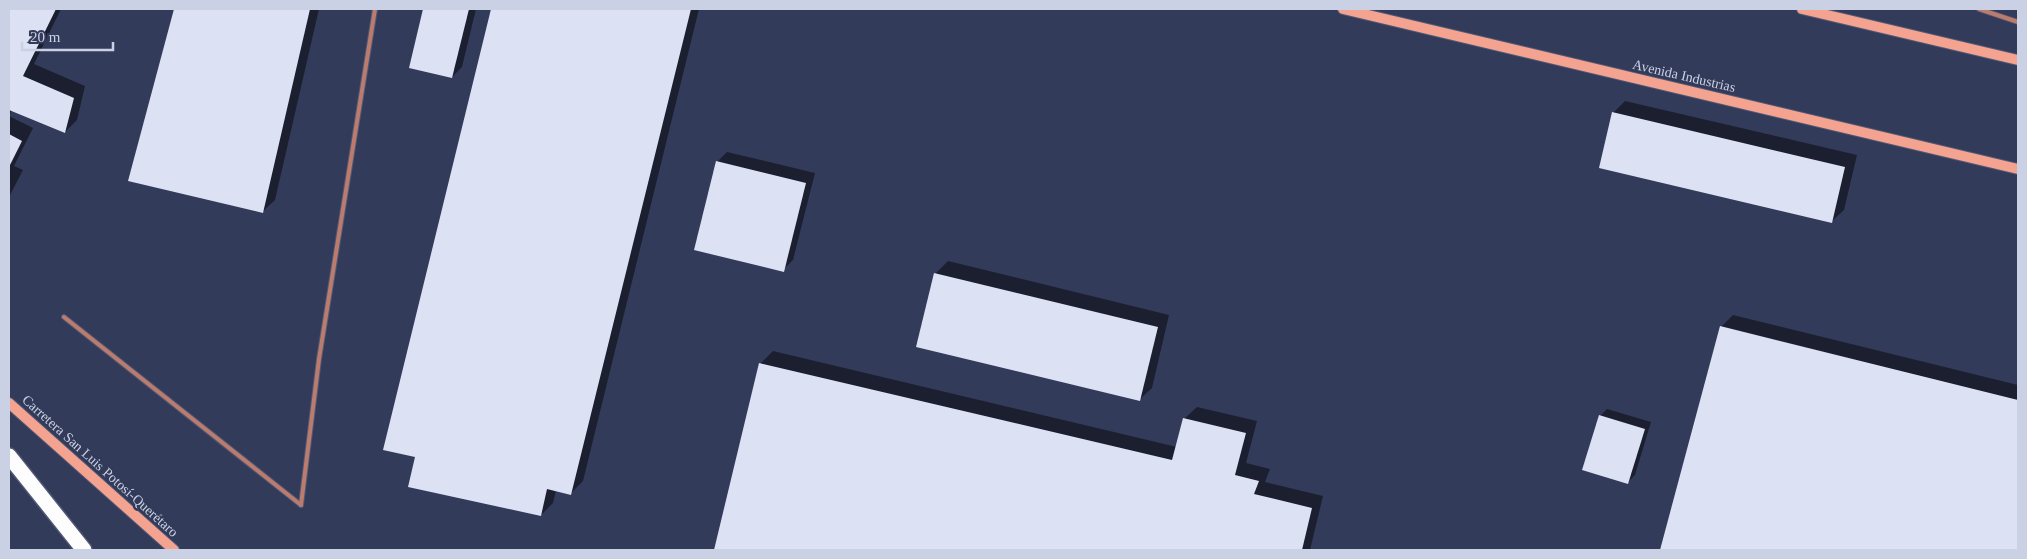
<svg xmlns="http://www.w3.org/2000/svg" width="2027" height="559" font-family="'Times New Roman',serif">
	<rect width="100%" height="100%" fill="#333b5a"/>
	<!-- shadow -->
	<g fill="#0007">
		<polygon points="9,9 61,9 34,64 85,86 77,120 65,132 12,110 9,116 33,128 14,166 23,170 9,197"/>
		<polygon points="175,9 319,9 275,200 262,212 129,180"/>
		<polygon points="425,9 476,9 462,67 452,77 410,67"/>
		<polygon points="492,9 699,9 583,481 571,493 556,490 553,503 541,515 417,456 385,449"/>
		<polygon points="1625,101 1857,155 1844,210 1831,222 1613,113"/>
		<polygon points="727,152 815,173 793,260 783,270 717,162"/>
		<polygon points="948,261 1169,315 1152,388 1139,400 935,274"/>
		<polygon points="1733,315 2018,385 2018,550 1662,550 1721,327"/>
		<polygon points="773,351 1177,447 1184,419 1197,407 1257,421 1246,463 1270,469 1265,482 1323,496 1310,550 715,550 761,363"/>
		<polygon points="1607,409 1651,422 1635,475 1628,482 1600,416"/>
	</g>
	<!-- building -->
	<g fill="#dce2f4">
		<polygon points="9,9 56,9 23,76 74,98 65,133 9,110"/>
		<polygon points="174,9 310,9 263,213 128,181"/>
		<polygon points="423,9 469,9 452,78 409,68"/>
		<polygon points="491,9 691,9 571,495 547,489 541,516 408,487 415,457 383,450"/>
		<polygon points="1612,112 1845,167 1832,223 1599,168"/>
		<polygon points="9,134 22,141 9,167"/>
		<polygon points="716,161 806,183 784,272 694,250"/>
		<polygon points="934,273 1158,327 1140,401 916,347"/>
		<polygon points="1720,326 2018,400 2018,550 1660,550"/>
		<polygon points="759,363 1172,460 1183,418 1246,433 1235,475 1259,481 1254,494 1312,508 1302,550 714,550"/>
		<polygon points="1599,415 1645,429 1628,484 1582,470"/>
	</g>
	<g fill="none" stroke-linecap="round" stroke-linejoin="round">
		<defs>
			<g id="lane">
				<polyline points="1979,9 2018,22"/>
				<polyline points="64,317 301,505"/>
				<polyline points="301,505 319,359 375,9"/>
			</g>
			<g id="secondary">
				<polyline points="1343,9 2018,169"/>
				<polyline points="1802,9 2018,60"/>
				<polyline points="9,403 174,550"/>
			</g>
			<polyline id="highway" points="9,456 84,550"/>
		</defs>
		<!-- lane casing -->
		<use href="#lane" stroke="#515976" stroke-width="6"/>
		<!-- secondary casing -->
		<use href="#secondary" stroke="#515976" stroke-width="12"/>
		<!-- highway casing -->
		<use href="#highway" stroke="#515976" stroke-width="18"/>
		<!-- lane -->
		<use href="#lane" stroke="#bb7b6d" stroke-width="4"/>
		<!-- secondary -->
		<use href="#secondary" stroke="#f4a391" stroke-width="10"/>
		<!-- highway -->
		<use href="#highway" stroke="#fdfdfd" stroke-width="15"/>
	</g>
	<g text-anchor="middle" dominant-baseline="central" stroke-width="5" stroke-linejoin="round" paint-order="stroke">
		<!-- street labels -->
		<g font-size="14" fill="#cbd1e4" stroke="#333b5a">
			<text transform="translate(1684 76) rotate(13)">Avenida Industrias</text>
			<text transform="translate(100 466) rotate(42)">Carretera San Luis Potosí-Querétaro</text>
		</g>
	</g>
	<!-- border -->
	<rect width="2027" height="559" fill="none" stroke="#cbd1e4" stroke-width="20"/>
	<!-- scale -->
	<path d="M22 42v8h91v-8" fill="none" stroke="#cbd1e4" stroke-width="2.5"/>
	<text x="30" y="42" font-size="15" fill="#cbd1e4" stroke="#333b5a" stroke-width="4" paint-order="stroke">20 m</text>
</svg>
